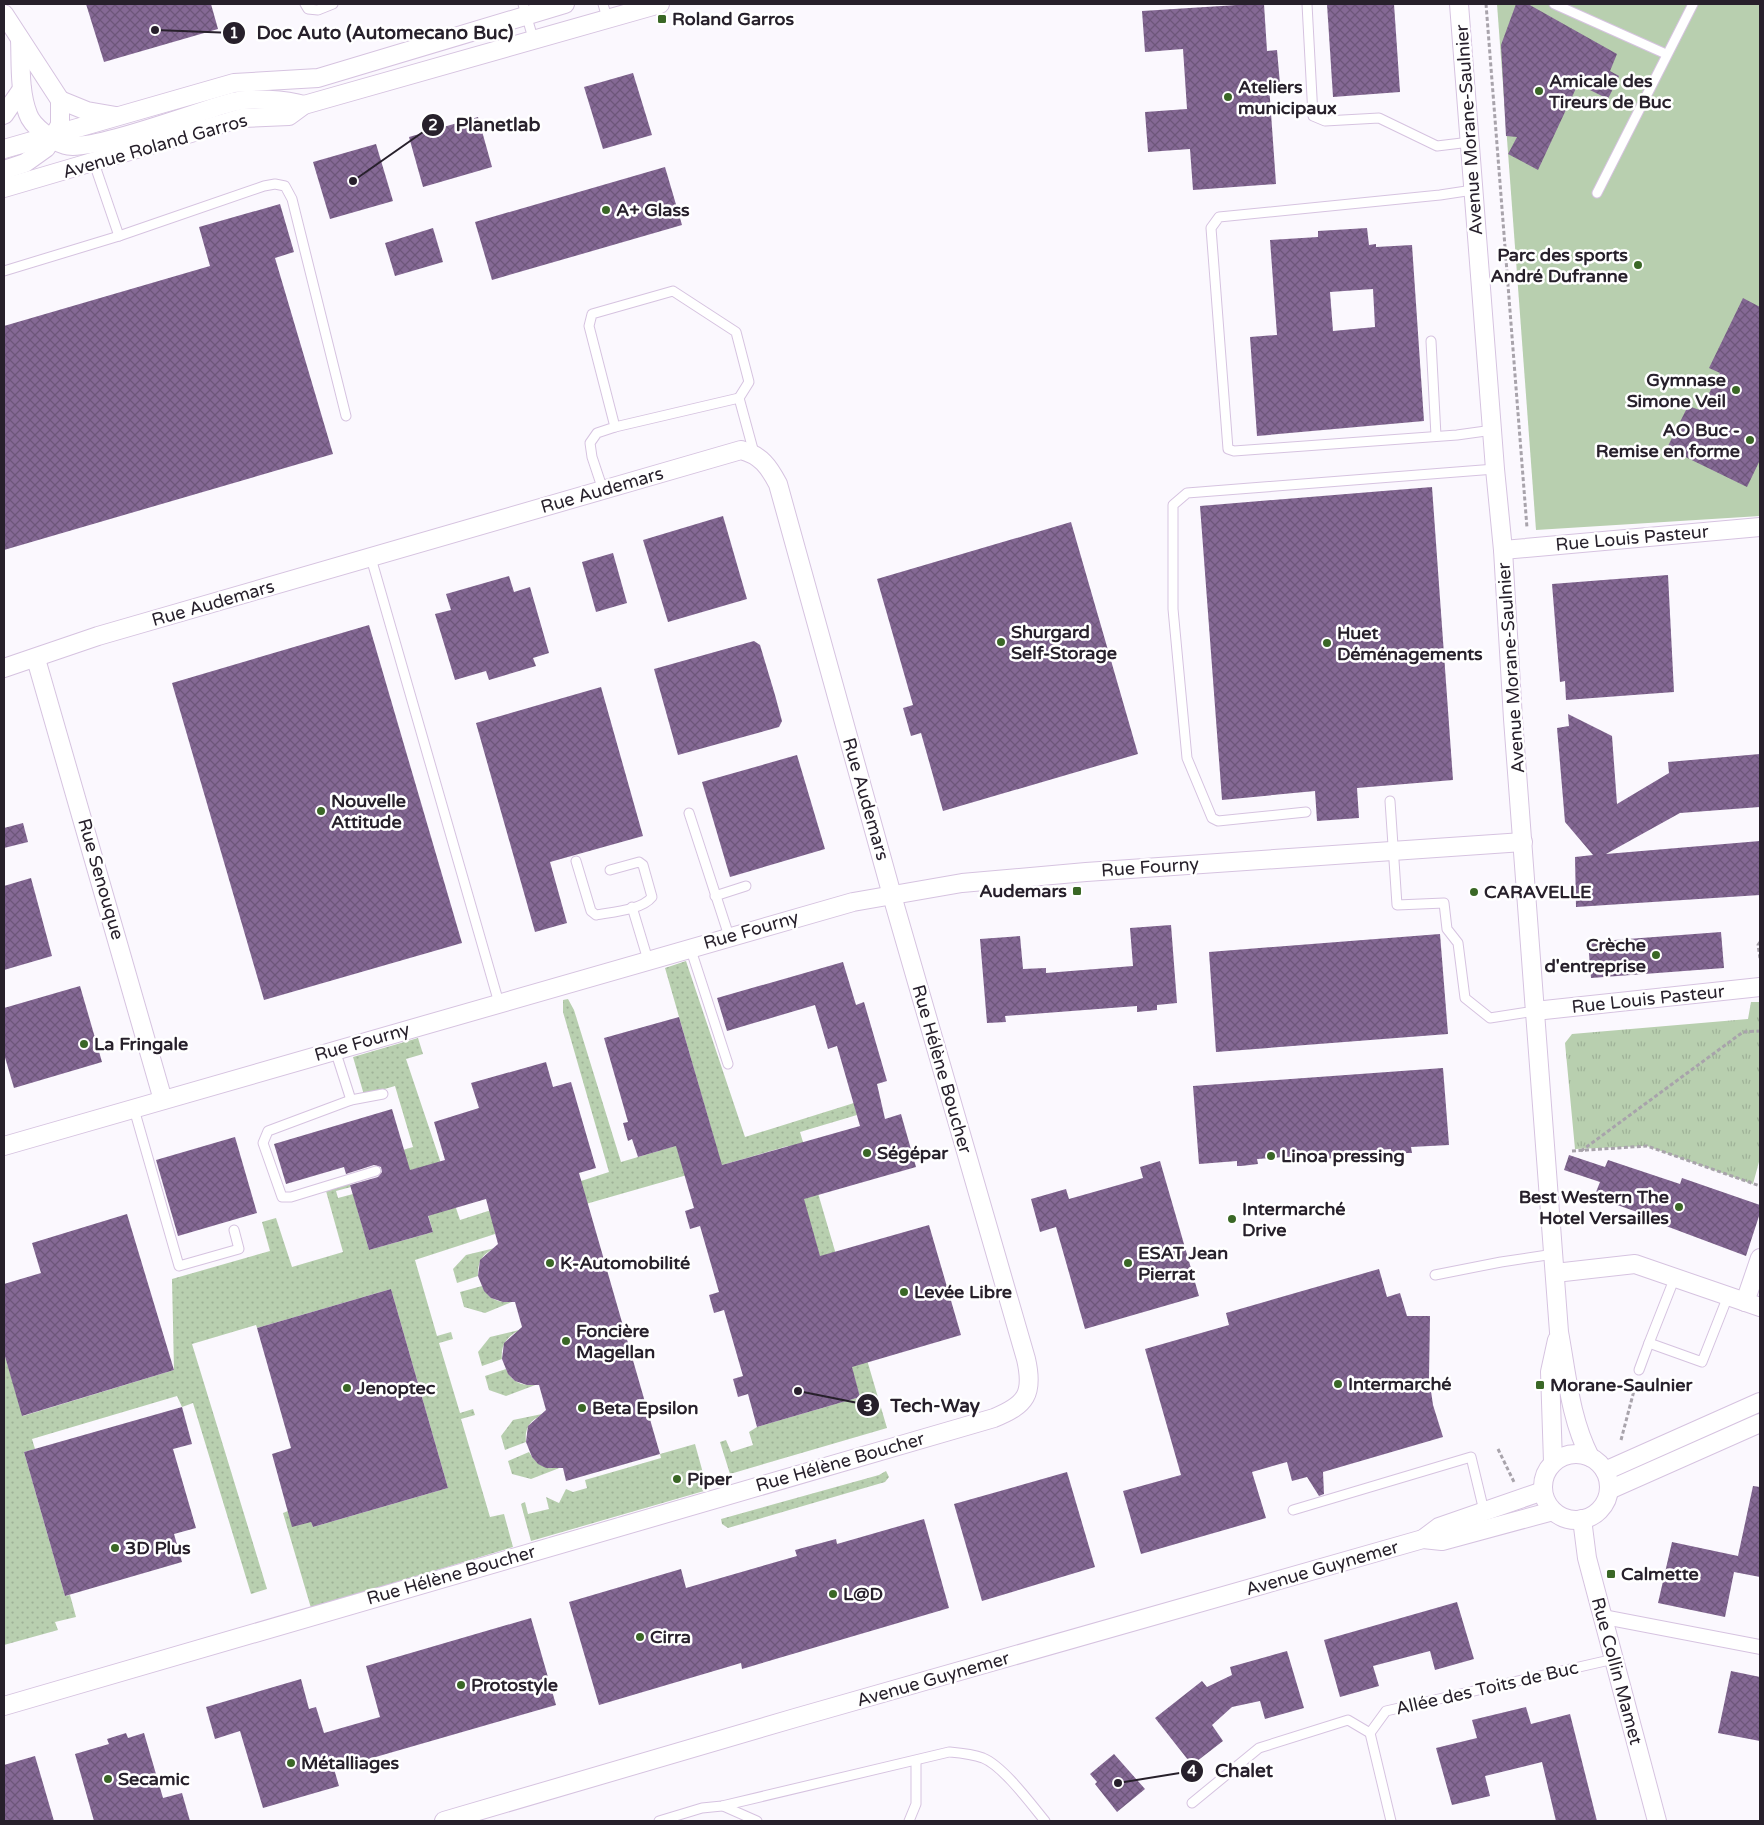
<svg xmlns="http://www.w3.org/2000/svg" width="1764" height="1825" font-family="'Varela Round',sans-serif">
	<defs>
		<pattern id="grass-dots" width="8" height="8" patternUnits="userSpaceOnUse" patternTransform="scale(1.25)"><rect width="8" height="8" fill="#b8cfaf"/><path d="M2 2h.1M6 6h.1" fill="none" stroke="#9eb197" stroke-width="1.8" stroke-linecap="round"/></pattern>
		<pattern id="park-tufts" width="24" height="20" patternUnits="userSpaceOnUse" patternTransform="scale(1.25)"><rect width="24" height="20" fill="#b8cfaf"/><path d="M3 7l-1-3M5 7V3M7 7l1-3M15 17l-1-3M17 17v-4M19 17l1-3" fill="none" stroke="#9eb197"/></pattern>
		<pattern id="building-cross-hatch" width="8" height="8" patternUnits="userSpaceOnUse" patternTransform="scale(1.25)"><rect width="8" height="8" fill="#856995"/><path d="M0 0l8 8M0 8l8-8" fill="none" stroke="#6d567a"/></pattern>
	</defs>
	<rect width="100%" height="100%" fill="#fbf8fe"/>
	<!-- grass -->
	<g fill="url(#grass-dots)">
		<polygon points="686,961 745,1137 854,1103 857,1115 800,1132 887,1428 730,1474 720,1442 726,1440 731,1452 753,1445 749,1432 757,1427 860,1397 788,1146 495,1230 495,1234 415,1260 437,1336 451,1332 453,1339 439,1343 460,1413 473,1409 475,1415 461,1419 490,1517 504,1514 513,1547 311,1608 283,1513 288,1511 311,1522 313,1527 448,1488 391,1289 257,1328 256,1325 192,1344 267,1589 251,1594 193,1403 182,1407 177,1396 32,1439 35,1449 24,1452 65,1596 70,1595 76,1617 55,1622 58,1630 4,1645 4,1353 23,1416 174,1370 172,1279 270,1251 262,1222 276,1218 292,1267 343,1252 326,1191 350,1184 351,1187 336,1191 338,1198 353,1194 369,1250 433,1232 415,1169 395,1174 389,1154 413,1147 395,1086 364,1095 353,1057 418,1038 423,1054 406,1059 460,1220 609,1172 563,1012 563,1000 568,999 574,1010 621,1162 713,1135 665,968"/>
		<path d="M499 1247C484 1251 477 1261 478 1276L457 1283 453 1269 466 1255Z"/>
		<path d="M482 1286C489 1300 500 1304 514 1301L485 1313 464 1307 460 1292Z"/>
		<path d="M523 1329C509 1334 500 1344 502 1359L482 1366 478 1352 490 1337Z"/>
		<path d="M506 1369C512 1383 524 1387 538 1384L506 1396 489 1390 485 1376Z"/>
		<path d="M547 1413C532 1418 524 1426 526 1442L505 1450 501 1436 513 1420Z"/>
		<polygon points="695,1444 706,1484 704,1491 531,1541 521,1504 525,1502 528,1514 549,1509 546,1497 559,1503 566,1489 573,1492 587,1488 585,1480 661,1458 660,1454"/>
		<path d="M529 1452C537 1466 547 1470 562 1467L531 1479 512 1474 508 1461Z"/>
		<polygon points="886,1471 889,1477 885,1482 728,1528 722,1524 721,1519 879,1475"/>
	</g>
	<!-- park -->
	<polygon fill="url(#park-tufts)" points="1751,1002 1760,1002 1760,1158 1753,1184 1647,1146 1575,1149 1565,1043 1572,1034 1748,1019"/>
	<!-- pitch -->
	<polygon fill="#b8cfaf" points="1497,4 1760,4 1760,516 1536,530"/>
	<!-- building -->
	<g fill="url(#building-cross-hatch)" fill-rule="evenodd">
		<polygon points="86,4 211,4 218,29 104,62"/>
		<polygon points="1253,4 1264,4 1267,51 1277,50 1280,84 1269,85 1276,184 1193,190 1190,149 1148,152 1145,112 1187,109 1183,49 1145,52 1142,11"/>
		<polygon points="1327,4 1394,4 1400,92 1333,97"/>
		<polygon points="1516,4 1528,4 1617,54 1610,71 1619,76 1608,99 1578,84 1538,170 1508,154 1517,137 1506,136 1501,45"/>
		<polygon points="633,73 652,135 603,149 584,87"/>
		<polygon points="478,117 492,167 423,187 409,137"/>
		<polygon points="376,144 393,201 330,219 313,162"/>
		<polygon points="665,167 682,225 492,280 475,222"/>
		<polygon points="280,204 294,252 275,258 333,454 4,550 4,326 210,266 199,227"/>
		<polygon points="433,228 443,262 395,276 385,243"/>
		<path d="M1367 228 1369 245 1376 244V247L1412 245 1424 421 1257 436 1250 337 1277 335 1270 240 1318 237V231ZM1373 289 1375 327 1333 331 1330 292Z"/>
		<polygon points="1743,298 1760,307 1760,460 1747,487 1667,448 1688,406 1700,410 1720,373 1709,368"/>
		<polygon points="1432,487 1453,780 1357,788 1359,818 1317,821 1315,791 1222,800 1200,506"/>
		<polygon points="723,516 747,599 668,622 643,540"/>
		<polygon points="1071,522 1138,754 943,811 921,733 911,736 903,708 913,705 877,579"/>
		<polygon points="613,553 627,603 596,612 582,562"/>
		<polygon points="1668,575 1674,692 1566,700 1565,681 1560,682 1552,584"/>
		<polygon points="509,576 514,592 530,587 549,653 533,658 536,666 489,680 486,671 455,680 435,614 451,610 446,594"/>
		<polygon points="369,625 462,943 264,1000 172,683"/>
		<polygon points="754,641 760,645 775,695 782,721 779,727 678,755 654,669"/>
		<polygon points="601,687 643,836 550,862 567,923 535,932 476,723"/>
		<polygon points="1568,714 1612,736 1617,804 1669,773 1668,762 1760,754 1760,807 1680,813 1606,854 1760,841 1760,895 1576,907 1575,857 1593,855 1565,822 1557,728 1569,726"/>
		<polygon points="797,755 825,849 730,877 702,782"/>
		<polygon points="23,823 28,842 4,848 4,828"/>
		<polygon points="31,878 52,956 4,970 4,886"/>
		<polygon points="1171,925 1177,1003 1157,1005 1157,1010 1137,1012 1137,1006 1005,1016 1006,1022 987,1023 980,939 1020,936 1023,969 1046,968 1046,973 1133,966 1130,928"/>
		<polygon points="1721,932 1724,968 1591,978 1588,942"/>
		<polygon points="1440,934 1448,1034 1216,1052 1209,952"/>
		<polygon points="843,962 856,1005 864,1002 887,1081 877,1084 885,1119 901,1114 916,1167 804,1199 820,1256 929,1225 961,1335 852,1367 860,1397 757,1427 748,1394 738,1397 733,1379 743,1376 724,1310 714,1313 709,1295 719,1292 700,1226 690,1229 685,1211 694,1208 676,1146 638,1157 632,1139 628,1141 623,1123 628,1122 604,1038 679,1017 722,1165 860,1126 837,1046 828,1049 815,1005 727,1031 717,998"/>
		<polygon points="80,986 102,1062 14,1088 4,1054 4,1008"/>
		<polygon points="546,1062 553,1087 571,1082 596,1168 579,1173 660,1454 566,1481 563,1468 546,1468 538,1464 532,1457 526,1442 528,1426 546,1410 539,1385 527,1385 515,1381 508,1374 502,1359 504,1343 522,1327 515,1302 503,1302 491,1298 484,1291 478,1276 480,1260 498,1244 486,1199 428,1216 433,1232 369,1250 350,1185 378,1177 382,1172 381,1167 374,1165 346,1174 344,1167 286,1184 274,1144 392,1109 410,1170 445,1160 434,1122 479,1108 471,1083"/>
		<polygon points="1443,1068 1449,1145 1411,1147 1412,1153 1408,1153 1391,1154 1391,1149 1334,1153 1334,1158 1314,1160 1314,1155 1257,1159 1258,1164 1241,1166 1237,1166 1237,1161 1199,1164 1193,1086"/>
		<polygon points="235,1137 257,1213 178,1236 156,1160"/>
		<polygon points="1569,1155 1605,1167 1608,1160 1680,1184 1682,1178 1760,1205 1760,1213 1746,1256 1642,1217 1643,1214 1594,1197 1600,1182 1564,1170"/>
		<polygon points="1160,1161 1199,1296 1085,1329 1056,1227 1040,1232 1031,1199 1066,1189 1069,1199 1143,1178 1140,1167"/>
		<polygon points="127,1214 174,1370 22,1416 4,1353 4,1284 41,1273 32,1243"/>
		<polygon points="1379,1269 1387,1297 1400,1293 1407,1316 1430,1316 1429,1377 1433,1405 1443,1437 1323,1472 1324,1494 1319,1496 1307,1477 1292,1481 1287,1462 1252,1472 1266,1518 1141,1554 1123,1491 1181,1475 1145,1349 1229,1325 1226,1313"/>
		<polygon points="391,1289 448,1488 313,1527 311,1522 292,1527 272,1454 291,1448 257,1328"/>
		<polygon points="182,1407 192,1444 173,1449 196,1528 174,1534 182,1562 65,1596 24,1452"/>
		<polygon points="1067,1472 1095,1567 982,1601 954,1504"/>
		<polygon points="1753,1486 1760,1487 1760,1577 1734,1572 1725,1617 1658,1603 1672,1542 1738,1556"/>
		<polygon points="924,1519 949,1608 742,1669 741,1663 599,1705 569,1602 681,1569 686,1588 797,1556 795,1550 836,1539 837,1544"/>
		<polygon points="1457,1602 1474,1659 1435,1670 1430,1651 1373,1666 1379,1686 1340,1697 1324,1640"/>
		<polygon points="531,1618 556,1705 334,1769 339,1786 263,1808 240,1731 215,1739 206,1707 301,1679 309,1709 316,1707 324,1733 380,1717 366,1666"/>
		<polygon points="1287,1651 1304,1708 1265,1719 1260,1701 1232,1707 1212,1725 1223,1741 1192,1765 1155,1718 1202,1681 1207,1687 1232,1675 1230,1667"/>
		<polygon points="1731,1671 1760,1677 1760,1741 1718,1733"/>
		<polygon points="1526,1707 1531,1724 1570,1714 1597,1821 1556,1821 1542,1762 1485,1776 1490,1796 1452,1805 1436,1748 1477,1738 1472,1720"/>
		<polygon points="126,1733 128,1738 144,1733 163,1798 182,1793 190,1821 94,1821 75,1754 109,1744 107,1739"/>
		<polygon points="1114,1754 1145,1789 1117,1812 1095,1784 1097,1782 1090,1774"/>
		<polygon points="35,1756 54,1821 4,1821 4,1765"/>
	</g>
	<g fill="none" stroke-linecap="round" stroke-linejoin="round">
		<defs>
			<g id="service">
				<polyline points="305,4 308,9 318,10 333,4"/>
				<polyline points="523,4 533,38"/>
				<polyline points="603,4 607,18"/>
				<polyline points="1307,4 1313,116 1325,121 1379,118 1437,146 1470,142"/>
				<polyline points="1554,4 1666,54"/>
				<polyline points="94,163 119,236"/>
				<polyline points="1473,190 1440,195 1219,217 1211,228 1228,449 1234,451 1457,435 1493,430"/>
				<polyline points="1597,193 1693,4"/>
				<polyline points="4,271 119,236 264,186 275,184 285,186 292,199 346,416"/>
				<polyline points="1431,341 1436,436"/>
				<polyline points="615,427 739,398"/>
				<polyline points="603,490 592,457 590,443 597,433 615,427 589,326 592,314 673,291 736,332 749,382 739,398 754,453"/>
				<polyline points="371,558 499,1003"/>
				<polyline points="1390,801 1397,905 1444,903 1447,929 1458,943 1465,998 1490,1018 1535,1011"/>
				<polyline points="1306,812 1218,821 1212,818 1187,758 1173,609 1173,505 1187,493 1495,469"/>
				<polyline points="689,813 729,936"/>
				<path d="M576 861 591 911 596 915C612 912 642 910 652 897L643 865 639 862 610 870"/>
				<polyline points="715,896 746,886"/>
				<polyline points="632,907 648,960"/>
				<polyline points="690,947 728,1064"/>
				<polyline points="335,1050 351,1100"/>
				<polyline points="134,1109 179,1266 239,1249 234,1230"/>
				<polyline points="376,1171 291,1197 282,1197 263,1143 268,1131 351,1100 383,1094"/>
				<polyline points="1435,1275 1501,1262 1554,1254"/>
				<polyline points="1675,1277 1649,1343 1702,1362 1728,1296"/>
				<polyline points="1639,1370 1649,1343"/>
				<polyline points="1293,1510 1471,1457 1484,1511"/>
				<polyline points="1370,1733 1391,1821"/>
				<polyline points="1192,1803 1259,1748 1348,1720 1370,1733 1386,1711 1614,1659"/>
				<polyline points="723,1806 757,1821"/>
				<path d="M659 1821 702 1808 722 1806 949 1752C960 1753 972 1754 983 1758 1003 1766 1031 1804 1045 1821"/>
				<polyline points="909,1821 916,1804 916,1761"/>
			</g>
			<polyline id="pedestrian" points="1604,1617 1760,1647"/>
			<g id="minor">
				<path d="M1459 4 1495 469 1503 550 1513 719 1559 1332C1567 1375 1570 1418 1590 1457"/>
				<polyline points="4,14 60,100 60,125 46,148 25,163 4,170"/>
				<path d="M20 39C21 63 19 91 28 114 32 126 52 141 65 145 90 153 201 110 233 102 250 97 287 100 304 105"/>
				<polyline points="60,100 87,111 116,116"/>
				<polyline points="4,115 22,89"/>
				<polyline points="4,149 234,83 318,78 565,4"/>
				<polyline points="4,188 242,118 289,116 304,105 660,4"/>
				<polyline points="1503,550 1760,527"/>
				<polyline points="36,659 163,1100"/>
				<path d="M4 668 98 636 741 450C761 455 769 467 778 484L895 906 1026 1359C1034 1394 1026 1405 994 1418L4 1706"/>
				<polyline points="1535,1011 1760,987"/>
				<polyline points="4,1146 853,902 962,883 1086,872 1523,842"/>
				<polyline points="1555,1273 1635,1264 1760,1307"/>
				<polyline points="1745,1302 1760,1258"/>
				<circle cx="1576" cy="1487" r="33"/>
				<polyline points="1553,1462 1550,1372 1557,1340"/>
				<polyline points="1605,1471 1760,1402"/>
				<polyline points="1609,1490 1760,1423"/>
				<polyline points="1582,1519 1587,1558 1657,1821"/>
				<polyline points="1423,1539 1439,1527 1543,1491"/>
				<polyline points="444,1821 795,1718 1423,1539 1442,1541 1553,1511"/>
			</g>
		</defs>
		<!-- service casing -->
		<use href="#service" stroke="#d6c3e0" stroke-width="11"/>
		<!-- pedestrian casing -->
		<use href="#pedestrian" stroke="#d6c3e0" stroke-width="16"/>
		<!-- minor casing -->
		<use href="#minor" stroke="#d6c3e0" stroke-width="20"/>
		<!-- path -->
		<g stroke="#a8a3ab" stroke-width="3" stroke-dasharray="4 2.5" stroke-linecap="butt">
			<polyline points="1486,4 1527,528"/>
			<polyline points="1760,942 1758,945 1760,958"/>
			<polyline points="1572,1151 1647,1146 1760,1186"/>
			<polyline points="1581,1151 1743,1032 1760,1031"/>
			<polyline points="1621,1440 1636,1383"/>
			<polyline points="1498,1449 1514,1482"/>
		</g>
		<!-- service -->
		<use href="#service" stroke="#fff" stroke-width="9"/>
		<!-- pedestrian -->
		<use href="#pedestrian" stroke="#fff" stroke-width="14"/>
		<!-- minor -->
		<use href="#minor" stroke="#fff" stroke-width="18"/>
	</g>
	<!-- markers -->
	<g fill="#3a6726" stroke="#fff" stroke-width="2">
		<rect x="657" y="14" width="10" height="10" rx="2.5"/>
		<circle cx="1539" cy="91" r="5"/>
		<circle cx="1228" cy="97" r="5"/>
		<circle cx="606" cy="210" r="5"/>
		<circle cx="1638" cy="265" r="5"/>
		<circle cx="1736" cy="390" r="5"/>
		<circle cx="1750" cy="440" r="5"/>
		<circle cx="1001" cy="642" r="5"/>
		<circle cx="1327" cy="643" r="5"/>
		<circle cx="321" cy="811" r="5"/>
		<rect x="1072" y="886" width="10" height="10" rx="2.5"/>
		<circle cx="1474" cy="892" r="5"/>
		<circle cx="1656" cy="955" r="5"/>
		<circle cx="84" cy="1044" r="5"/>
		<circle cx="867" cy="1153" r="5"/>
		<circle cx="1271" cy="1156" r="5"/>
		<circle cx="1679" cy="1207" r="5"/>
		<circle cx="1232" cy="1219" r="5"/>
		<circle cx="550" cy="1263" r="5"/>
		<circle cx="1128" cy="1263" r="5"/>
		<circle cx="904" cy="1292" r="5"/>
		<circle cx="566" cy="1341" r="5"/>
		<circle cx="1338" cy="1384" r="5"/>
		<rect x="1535" y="1380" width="10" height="10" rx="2.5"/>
		<circle cx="347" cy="1388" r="5"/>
		<circle cx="582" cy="1408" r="5"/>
		<circle cx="677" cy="1479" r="5"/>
		<circle cx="115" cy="1548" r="5"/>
		<rect x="1606" y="1569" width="10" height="10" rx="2.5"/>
		<circle cx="833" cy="1594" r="5"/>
		<circle cx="640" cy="1637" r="5"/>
		<circle cx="461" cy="1685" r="5"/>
		<circle cx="291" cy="1763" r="5"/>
		<circle cx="108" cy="1779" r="5"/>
	</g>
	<g text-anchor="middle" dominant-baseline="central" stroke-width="5" stroke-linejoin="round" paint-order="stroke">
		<!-- poi labels -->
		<g font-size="18" font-weight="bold" fill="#27202b" stroke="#fff" text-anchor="start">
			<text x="672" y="19">Roland Garros</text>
			<text x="1549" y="81">Amicale des<tspan x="1549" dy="21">Tireurs de Buc</tspan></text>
			<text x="1238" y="87">Ateliers<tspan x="1238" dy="21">municipaux</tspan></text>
			<text x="616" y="210">A+ Glass</text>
			<text x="1628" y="255" text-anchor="end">Parc des sports<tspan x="1628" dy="21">André Dufranne</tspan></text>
			<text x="1726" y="380" text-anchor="end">Gymnase<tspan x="1726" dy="21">Simone Veil</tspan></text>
			<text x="1740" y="430" text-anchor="end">AO Buc -<tspan x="1740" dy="21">Remise en forme</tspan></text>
			<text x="1011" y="632">Shurgard<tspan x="1011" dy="21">Self-Storage</tspan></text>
			<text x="1337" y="633">Huet<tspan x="1337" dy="21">Déménagements</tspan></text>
			<text x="331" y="801">Nouvelle<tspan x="331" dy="21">Attitude</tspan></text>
			<text x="1067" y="891" text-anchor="end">Audemars</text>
			<text x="1484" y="892">CARAVELLE</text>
			<text x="1646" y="945" text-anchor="end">Crèche<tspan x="1646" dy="21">d'entreprise</tspan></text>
			<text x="94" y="1044">La Fringale</text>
			<text x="877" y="1153">Ségépar</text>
			<text x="1281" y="1156">Linoa pressing</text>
			<text x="1669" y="1197" text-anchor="end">Best Western The<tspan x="1669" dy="21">Hotel Versailles</tspan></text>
			<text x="1242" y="1209">Intermarché<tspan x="1242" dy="21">Drive</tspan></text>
			<text x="1138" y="1253">ESAT Jean<tspan x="1138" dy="21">Pierrat</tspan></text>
			<text x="560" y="1263">K-Automobilité</text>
			<text x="914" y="1292">Levée Libre</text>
			<text x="576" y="1331">Foncière<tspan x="576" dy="21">Magellan</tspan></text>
			<text x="1348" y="1384">Intermarché</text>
			<text x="1550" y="1385">Morane-Saulnier</text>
			<text x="357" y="1388">Jenoptec</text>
			<text x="592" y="1408">Beta Epsilon</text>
			<text x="687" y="1479">Piper</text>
			<text x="125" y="1548">3D Plus</text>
			<text x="1621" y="1574">Calmette</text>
			<text x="843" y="1594">L@D</text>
			<text x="650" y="1637">Cirra</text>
			<text x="471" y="1685">Protostyle</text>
			<text x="301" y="1763">Métalliages</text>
			<text x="118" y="1779">Secamic</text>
		</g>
		<!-- street labels -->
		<g font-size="18" fill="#27202b" stroke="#fff">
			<text transform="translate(1469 130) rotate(-94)">Avenue Morane-Saulnier</text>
			<text transform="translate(155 146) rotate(-16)">Avenue Roland Garros</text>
			<text transform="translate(602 490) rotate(-16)">Rue Audemars</text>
			<text transform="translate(1632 538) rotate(-5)">Rue Louis Pasteur</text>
			<text transform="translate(213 603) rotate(-16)">Rue Audemars</text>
			<text transform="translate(1511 668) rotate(-94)">Avenue Morane-Saulnier</text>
			<text transform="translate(866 799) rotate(74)">Rue Audemars</text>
			<text transform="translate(1150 867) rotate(-4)">Rue Fourny</text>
			<text transform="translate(101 879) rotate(74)">Rue Senouque</text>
			<text transform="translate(751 930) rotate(-16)">Rue Fourny</text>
			<text transform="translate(1648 999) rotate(-6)">Rue Louis Pasteur</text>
			<text transform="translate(362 1042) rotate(-16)">Rue Fourny</text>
			<text transform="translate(942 1069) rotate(74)">Rue Hélène Boucher</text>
			<text transform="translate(840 1462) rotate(-16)">Rue Hélène Boucher</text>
			<text transform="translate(1322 1568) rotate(-16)">Avenue Guynemer</text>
			<text transform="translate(451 1575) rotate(-16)">Rue Hélène Boucher</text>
			<text transform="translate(1617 1671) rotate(75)">Rue Collin Mamet</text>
			<text transform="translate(933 1679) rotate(-16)">Avenue Guynemer</text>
			<text transform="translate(1487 1688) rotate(-13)">Allée des Toits de Buc</text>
		</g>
	</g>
	<!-- callouts -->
	<path fill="none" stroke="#27202b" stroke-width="2" d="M155 30L234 33M353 181L433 125M798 1391L868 1405M1118 1783L1192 1771"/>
	<g fill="#27202b" stroke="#fff" stroke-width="2">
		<circle cx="155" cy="30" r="5"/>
		<circle cx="353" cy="181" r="5"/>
		<circle cx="798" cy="1391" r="5"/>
		<circle cx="1118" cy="1783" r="5"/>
		<circle cx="234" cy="33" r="12"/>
		<circle cx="433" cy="125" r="12"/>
		<circle cx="868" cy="1405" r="12"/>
		<circle cx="1192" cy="1771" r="12"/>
	</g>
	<g font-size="15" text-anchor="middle" font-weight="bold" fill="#fff">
		<text x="234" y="38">1</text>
		<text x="433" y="130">2</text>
		<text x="868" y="1411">3</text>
		<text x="1192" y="1776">4</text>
	</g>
	<g font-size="19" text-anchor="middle" font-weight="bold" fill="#27202b" stroke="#fff" stroke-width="5" stroke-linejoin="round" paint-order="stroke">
		<text x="385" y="39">Doc Auto (Automecano Buc)</text>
		<text x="498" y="131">Planetlab</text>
		<text x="935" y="1412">Tech-Way</text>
		<text x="1244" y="1777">Chalet</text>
	</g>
	<!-- border -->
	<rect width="1764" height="1825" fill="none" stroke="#27202b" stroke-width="10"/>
</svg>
